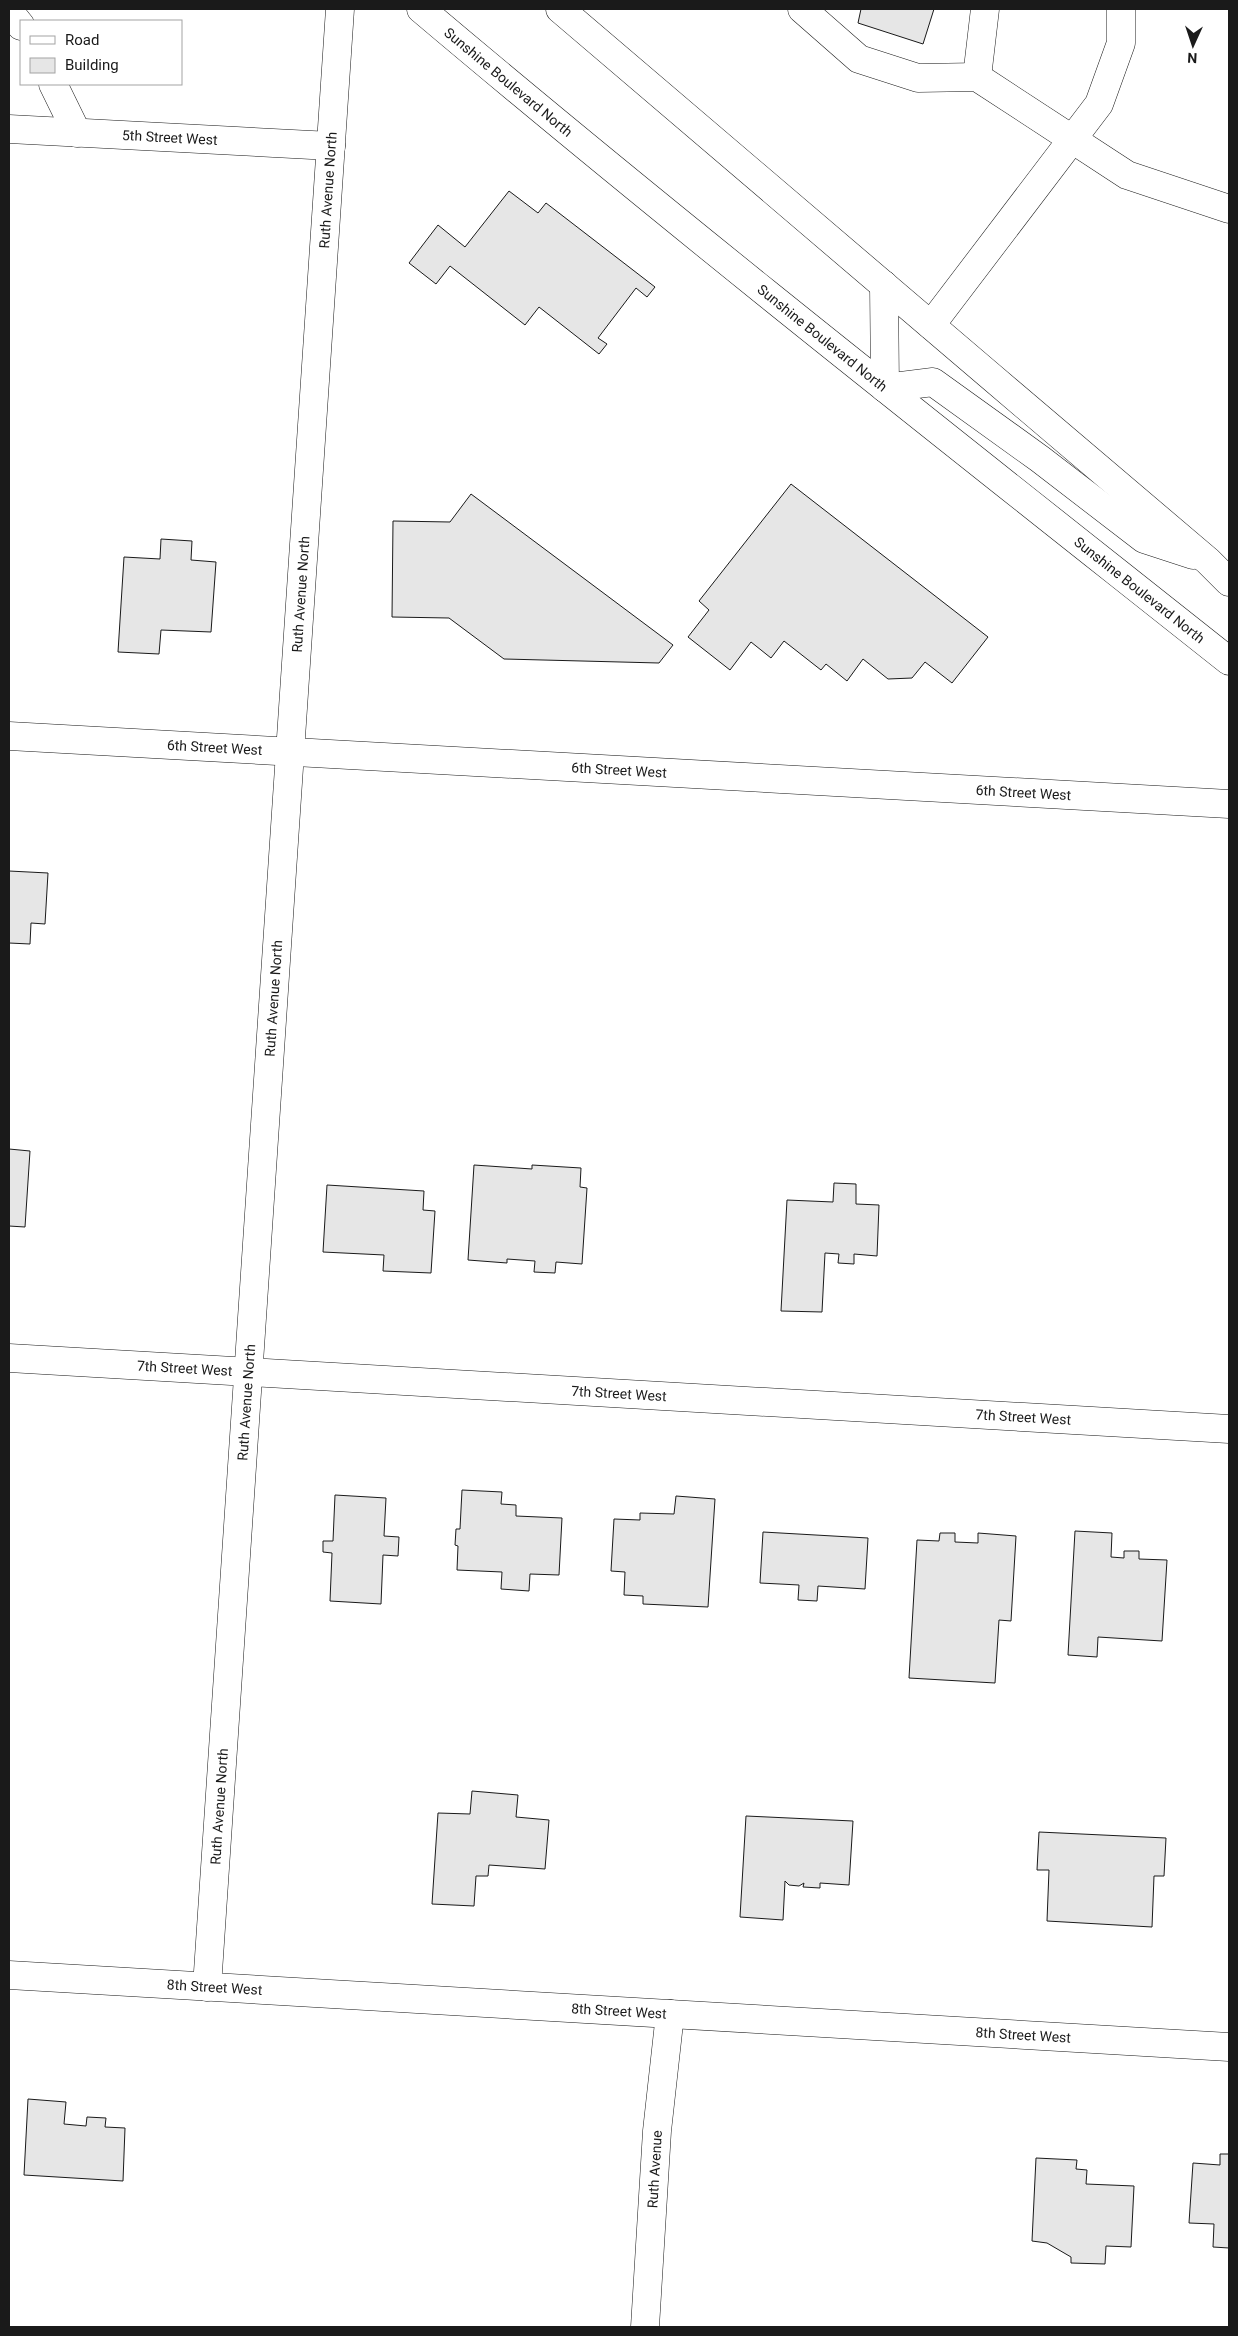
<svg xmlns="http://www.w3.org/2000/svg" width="1238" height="2336" font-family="Roboto,sans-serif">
	<rect width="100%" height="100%" fill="#fff"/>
	<!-- building -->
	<g fill="#e6e6e6" stroke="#1a1a1a">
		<polygon points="861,9 934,9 923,44 858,23"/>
		<polygon points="509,191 538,213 546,203 655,287 647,297 636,288 598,338 607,344 599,354 539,307 525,325 450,266 436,284 409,263 438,225 465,247"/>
		<polygon points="791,484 988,637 952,683 925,662 912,678 888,679 863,659 847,681 826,664 821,670 784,641 771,658 751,642 730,670 688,637 709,610 699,601"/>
		<polygon points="471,494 673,645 659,663 504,659 449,618 392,617 393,521 450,522"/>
		<polygon points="161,539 192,541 191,560 216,562 211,632 161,630 159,654 118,652 124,557 160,559"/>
		<polygon points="9,871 48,873 45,924 31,923 30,944 9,943"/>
		<polygon points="9,1149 30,1151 25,1227 9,1226"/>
		<polygon points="474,1165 532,1169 532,1165 581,1168 580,1187 587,1188 582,1264 556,1262 555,1273 534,1272 535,1261 507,1259 507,1263 468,1260"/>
		<polygon points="834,1183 856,1184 856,1204 879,1205 877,1256 854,1254 854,1264 838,1263 839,1254 825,1253 822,1312 781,1311 787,1200 833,1202"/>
		<polygon points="327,1185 424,1191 423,1210 435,1211 431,1273 383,1271 384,1255 323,1252"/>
		<polygon points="462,1490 502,1492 501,1504 516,1505 516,1516 562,1518 559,1575 530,1574 529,1591 501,1589 502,1572 457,1570 458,1546 455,1545 456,1529 460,1529"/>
		<polygon points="335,1495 386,1498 384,1536 399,1537 398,1556 383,1555 381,1604 330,1601 332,1553 323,1552 323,1541 333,1541"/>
		<polygon points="676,1496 715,1499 708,1607 643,1604 643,1596 624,1595 625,1572 611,1571 614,1519 640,1520 640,1513 674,1514"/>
		<polygon points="1075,1531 1112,1533 1111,1557 1124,1558 1124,1551 1139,1551 1139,1559 1167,1560 1162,1641 1098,1637 1097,1657 1068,1655"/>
		<polygon points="763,1532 868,1538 865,1589 818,1586 817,1601 798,1600 799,1585 760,1583"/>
		<polygon points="940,1533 955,1533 955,1542 978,1543 978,1533 1016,1536 1011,1621 999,1620 995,1683 909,1678 917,1540 939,1541"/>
		<polygon points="472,1791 518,1795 516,1817 549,1820 545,1869 489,1865 488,1876 476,1876 474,1906 432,1904 438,1813 470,1814"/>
		<polygon points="746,1816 853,1821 849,1885 820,1883 820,1888 803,1887 804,1883 799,1886 789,1885 785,1881 783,1920 740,1917"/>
		<polygon points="1039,1832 1166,1838 1164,1876 1154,1876 1152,1927 1047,1921 1049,1870 1037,1870"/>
		<polygon points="28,2099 66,2102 64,2124 86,2126 87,2117 106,2118 105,2127 125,2128 123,2181 24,2175"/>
		<polygon points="1220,2154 1229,2154 1229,2248 1213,2247 1214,2224 1189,2223 1193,2163 1220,2165"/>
		<polygon points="1036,2158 1077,2160 1076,2169 1087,2170 1086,2184 1134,2186 1131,2247 1106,2246 1105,2264 1071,2263 1071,2257 1047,2243 1032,2241"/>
	</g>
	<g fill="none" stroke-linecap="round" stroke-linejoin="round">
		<defs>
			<g id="minor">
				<path id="s1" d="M421 9C685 232 958 446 1229 661"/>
				<path d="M560 9C775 194 992 377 1208 561L1229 582"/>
				<polyline points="802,9 859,59 918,78 977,77 1127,175 1229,209"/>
				<polyline points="9,11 21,26"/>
				<polyline points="977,77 985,9"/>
				<polyline points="53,84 77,133"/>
				<path id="s2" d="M9 129 331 146"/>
				<polyline points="884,285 885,388"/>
				<polyline points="931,325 1099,104 1121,43 1121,9"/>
				<polyline points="885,388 933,382 1040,459 1144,539 1193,555"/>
				<path id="s3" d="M9 736 1229 804"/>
				<path id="s4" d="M9 1358 1229 1429"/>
				<path id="s5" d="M9 1975 1229 2047"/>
				<path id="s6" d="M207 1987 340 9"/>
				<path id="s7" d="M645 2327 657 2131 670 2014"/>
			</g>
		</defs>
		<!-- minor casing -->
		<use href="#minor" stroke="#1a1a1a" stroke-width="29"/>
		<!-- minor -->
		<use href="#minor" stroke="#fff" stroke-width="28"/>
	</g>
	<g text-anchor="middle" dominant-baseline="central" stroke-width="4" stroke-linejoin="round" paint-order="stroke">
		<!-- street labels -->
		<g font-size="14" fill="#1a1a1a" stroke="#fff">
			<text stroke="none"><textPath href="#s1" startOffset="114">Sunshine Boulevard North</textPath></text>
			<text stroke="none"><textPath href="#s2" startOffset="161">5th Street West</textPath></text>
			<text stroke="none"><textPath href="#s6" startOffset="1801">Ruth Avenue North</textPath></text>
			<text stroke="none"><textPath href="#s1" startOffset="519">Sunshine Boulevard North</textPath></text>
			<text stroke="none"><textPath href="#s1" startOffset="924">Sunshine Boulevard North</textPath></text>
			<text stroke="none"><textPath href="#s6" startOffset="1396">Ruth Avenue North</textPath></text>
			<text stroke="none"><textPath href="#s3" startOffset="206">6th Street West</textPath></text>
			<text stroke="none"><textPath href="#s3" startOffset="611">6th Street West</textPath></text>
			<text stroke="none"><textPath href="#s3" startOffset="1016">6th Street West</textPath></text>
			<text stroke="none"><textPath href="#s6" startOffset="991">Ruth Avenue North</textPath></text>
			<text stroke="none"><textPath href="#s4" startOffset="176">7th Street West</textPath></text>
			<text stroke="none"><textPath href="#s4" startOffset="611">7th Street West</textPath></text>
			<text stroke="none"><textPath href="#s6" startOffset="586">Ruth Avenue North</textPath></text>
			<text stroke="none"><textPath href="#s4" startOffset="1016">7th Street West</textPath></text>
			<text stroke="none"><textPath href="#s6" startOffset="181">Ruth Avenue North</textPath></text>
			<text stroke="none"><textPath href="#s5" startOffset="206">8th Street West</textPath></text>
			<text stroke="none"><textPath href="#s5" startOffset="611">8th Street West</textPath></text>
			<text stroke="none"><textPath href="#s5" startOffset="1016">8th Street West</textPath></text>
			<text stroke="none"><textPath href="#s7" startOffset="158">Ruth Avenue</textPath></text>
		</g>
	</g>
	<!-- border -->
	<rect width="1238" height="2336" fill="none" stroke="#1a1a1a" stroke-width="20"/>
	<!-- legend -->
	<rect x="20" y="20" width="162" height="65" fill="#ffffff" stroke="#a3a3a3"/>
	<rect x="30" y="36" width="25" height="8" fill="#ffffff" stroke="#a3a3a3"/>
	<text x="65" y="45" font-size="15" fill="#1a1a1a">Road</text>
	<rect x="30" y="58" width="25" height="15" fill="#e6e6e6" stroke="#a3a3a3"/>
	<text x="65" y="70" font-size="15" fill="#1a1a1a">Building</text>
	<!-- north arrow -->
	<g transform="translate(1193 45) rotate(183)" stroke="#ffffff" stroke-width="4" paint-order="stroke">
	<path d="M0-4L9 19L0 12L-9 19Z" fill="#1a1a1a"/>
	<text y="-8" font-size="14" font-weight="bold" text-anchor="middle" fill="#1a1a1a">N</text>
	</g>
</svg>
